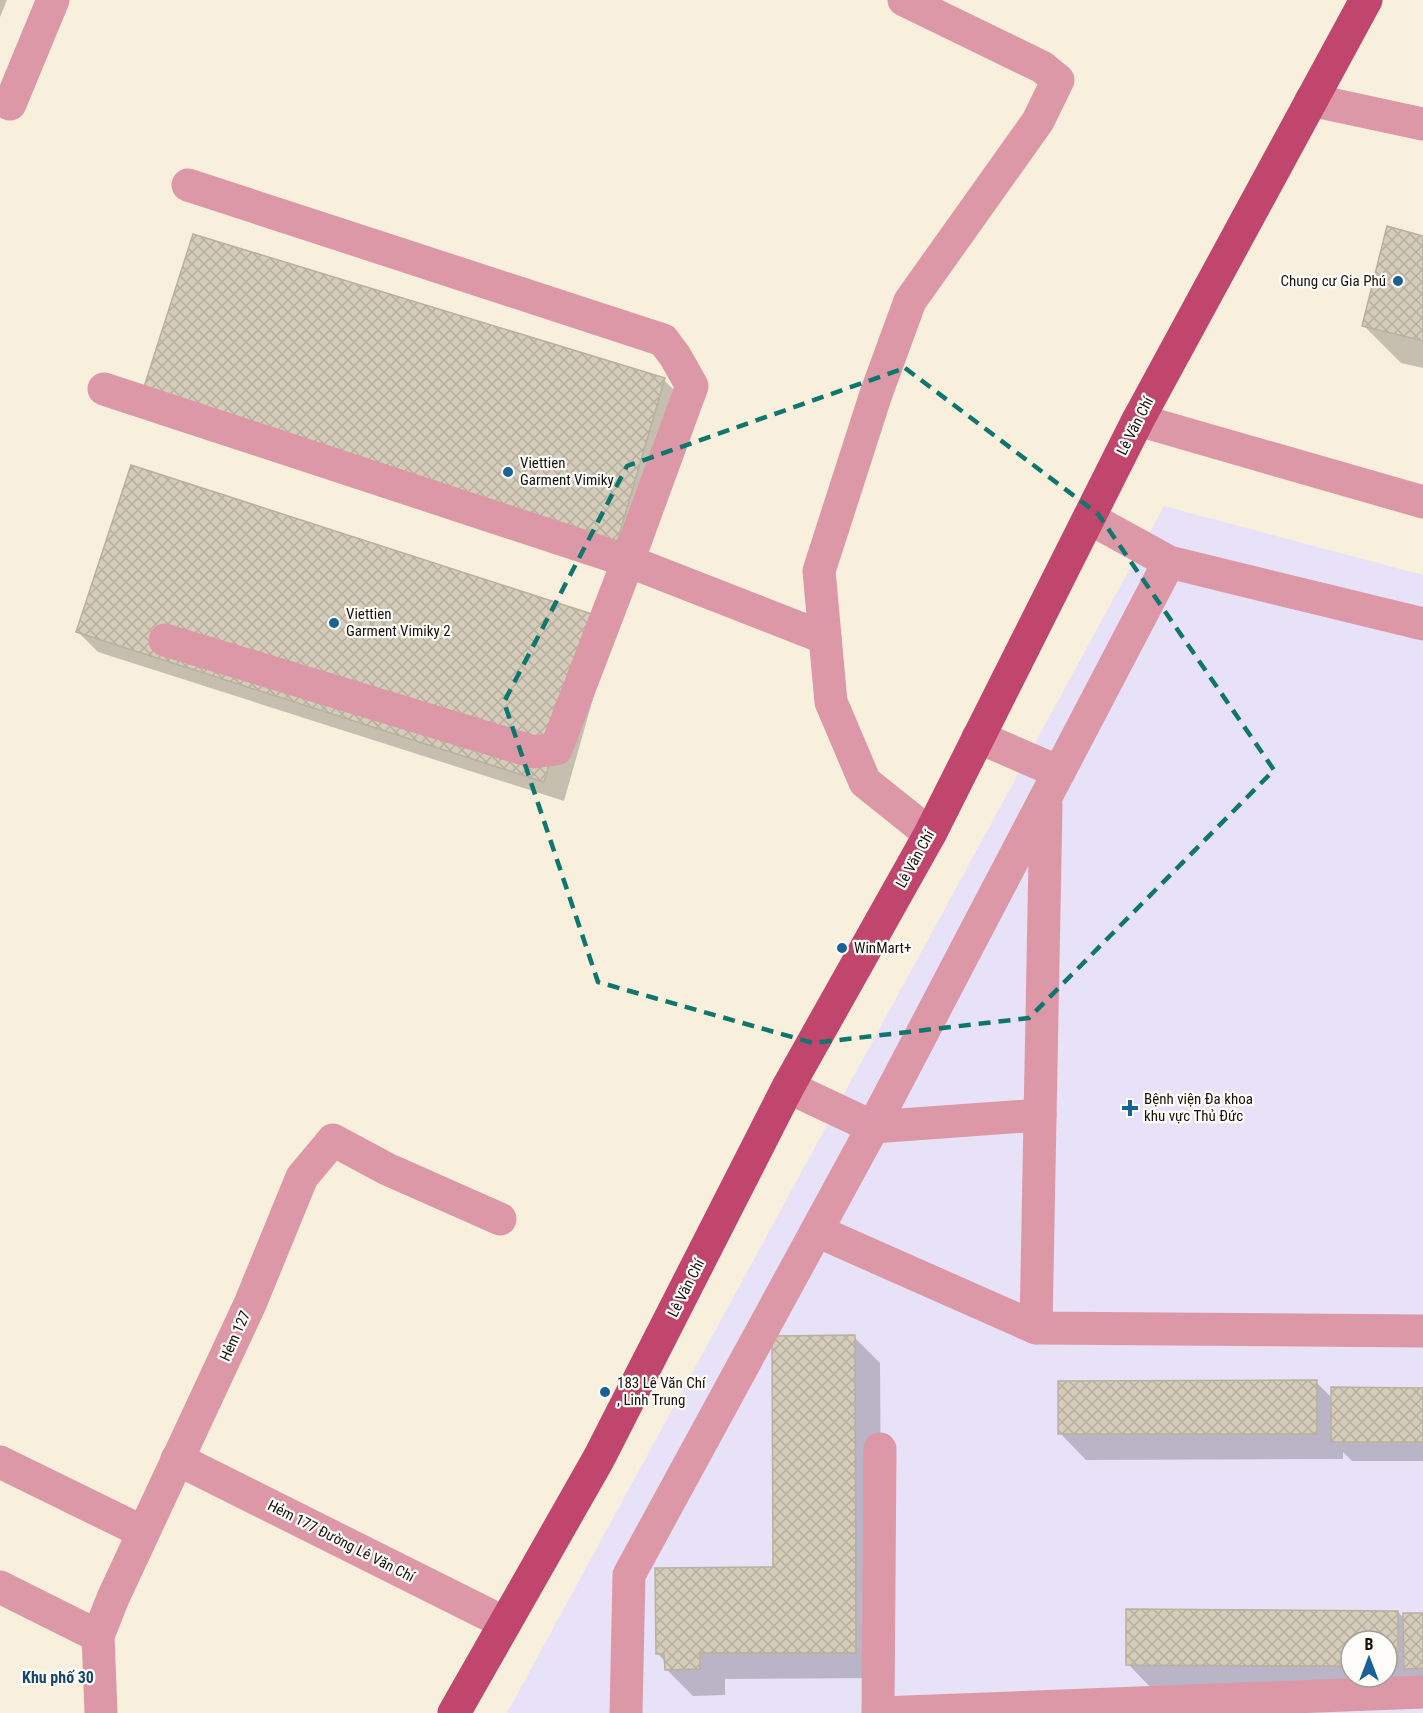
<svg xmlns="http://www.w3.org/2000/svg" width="1423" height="1713" font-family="'Roboto Condensed',sans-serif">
	<defs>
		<pattern id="building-cross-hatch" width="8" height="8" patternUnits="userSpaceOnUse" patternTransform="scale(1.5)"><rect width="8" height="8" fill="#d5ccb9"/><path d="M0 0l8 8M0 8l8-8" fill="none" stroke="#b6ae9e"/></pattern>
	</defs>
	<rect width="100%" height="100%" fill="#f8efdc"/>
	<!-- medical -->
	<path fill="#e8e2f8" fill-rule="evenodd" d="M1164 506 1423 575V1713H507ZM1351 1641H1387V1677H1351Z"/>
	<!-- shadow -->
	<g fill="#0003" fill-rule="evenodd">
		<polygon points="0,0 7,0 0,17"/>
		<polygon points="1423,237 1423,368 1401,363 1363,325"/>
		<polygon points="664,380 684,400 633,575 166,407"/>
		<polygon points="78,632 611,635 564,801 98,652"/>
		<polygon points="854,1337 880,1363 882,1678 725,1679 725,1695 693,1696 666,1669 666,1662 657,1653 774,1569"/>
		<polygon points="1316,1382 1332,1398 1423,1389 1423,1461 1352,1461 1343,1452 1343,1459 1086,1460 1060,1433"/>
		<path d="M1398 1612 1405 1619 1423 1614V1693L1154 1691 1128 1664ZM1351 1641H1387V1677H1351Z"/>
	</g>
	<!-- building -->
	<g fill="url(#building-cross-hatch)" stroke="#b9b19e" stroke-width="1.5">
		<polygon points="1387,226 1423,236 1423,341 1362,326"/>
		<polygon points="193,234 665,378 613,556 144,387"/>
		<polygon points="131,465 592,614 544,782 76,632"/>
		<polygon points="855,1335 856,1653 700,1653 700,1669 665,1670 664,1654 656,1654 655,1568 773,1567 772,1336"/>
		<polygon points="1317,1380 1317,1434 1058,1434 1058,1381"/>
		<polygon points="1331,1387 1423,1388 1423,1442 1331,1442"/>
		<polygon points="1126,1609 1398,1611 1398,1667 1387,1667 1387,1641 1351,1641 1351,1666 1126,1665"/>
		<polygon points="1403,1613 1423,1613 1423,1668 1404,1669"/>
	</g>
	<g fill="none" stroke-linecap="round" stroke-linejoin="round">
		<!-- minor -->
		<g stroke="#dd98a8" stroke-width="33">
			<polyline points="904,0 1042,67 1058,80 1038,121 910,301 876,394 819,571 831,702 865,782 930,834"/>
			<polyline points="1311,100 1423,124"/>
			<polyline points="10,104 53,0"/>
			<polyline points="104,389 628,561 692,386 675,356 663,340 188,185"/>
			<polyline points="1138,420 1423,502"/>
			<polyline points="1089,518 1169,562 1423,624"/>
			<polyline points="165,640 534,752 556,749 628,561 825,638"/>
			<polyline points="978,737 1059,772"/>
			<polyline points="788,1087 873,1127 1040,1115"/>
			<polyline points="817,1231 1036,1328 1423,1331"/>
			<polyline points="1036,1328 1046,805"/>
			<polyline points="177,1459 505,1623"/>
			<polyline points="0,1462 143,1532"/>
			<polyline points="0,1587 98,1636"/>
			<polyline points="101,1713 98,1636 113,1598 250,1304 302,1177 333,1140 387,1169 500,1219"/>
			<polyline points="626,1713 629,1575 873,1127 1169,562"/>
			<polyline points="878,1713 880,1449"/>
			<polyline points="880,1713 1423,1692"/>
		</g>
		<!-- major -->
		<polyline stroke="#c0466d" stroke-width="33" points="454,1713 599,1458 788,1087 930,834 1138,420 1366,0"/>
	</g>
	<!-- marked area -->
	<path fill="none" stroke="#0f766e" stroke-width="4.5" stroke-dasharray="12 8" stroke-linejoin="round" d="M905 368 1098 514 1274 770 1029 1018 813 1043 598 982 504 702 627 466Z"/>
	<!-- markers -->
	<g fill="#186296" stroke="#fffdf9" stroke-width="2">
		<circle cx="1398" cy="281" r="6"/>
		<circle cx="508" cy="472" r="6"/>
		<circle cx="334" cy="623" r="6"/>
		<circle cx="842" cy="948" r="6"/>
		<path d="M1127 1099h6v6h6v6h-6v6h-6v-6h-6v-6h6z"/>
		<circle cx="605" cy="1392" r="6"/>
	</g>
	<g text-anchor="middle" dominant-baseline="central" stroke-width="4.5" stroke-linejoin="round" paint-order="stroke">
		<!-- poi labels -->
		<g font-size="15" fill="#16130d" stroke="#fffdf9" text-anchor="start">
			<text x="1386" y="281" text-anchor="end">Chung cư Gia Phú</text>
			<text x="520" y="463">Viettien<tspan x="520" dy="17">Garment Vimiky</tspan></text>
			<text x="346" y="614">Viettien<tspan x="346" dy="17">Garment Vimiky 2</tspan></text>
			<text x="854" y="948">WinMart+</text>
			<text x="1144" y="1099">Bệnh viện Đa khoa<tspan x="1144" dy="17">khu vực Thủ Đức</tspan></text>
			<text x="617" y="1383">183 Lê Văn Chí<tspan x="617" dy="17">, Linh Trung</tspan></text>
		</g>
		<!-- street labels -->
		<g font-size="15" fill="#16130d" stroke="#fffdf9">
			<text transform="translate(1135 426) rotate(-63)">Lê Văn Chí</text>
			<text transform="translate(915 859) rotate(-61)">Lê Văn Chí</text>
			<text transform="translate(686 1288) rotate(-63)">Lê Văn Chí</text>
			<text transform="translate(235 1336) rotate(-66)">Hẻm 127</text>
			<text transform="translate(341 1541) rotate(27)">Hẻm 177 Đường Lê Văn Chí</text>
		</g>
		<!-- neighbourhood labels -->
		<g font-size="16" font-weight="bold" fill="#17486c" stroke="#fffdf9">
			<text x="58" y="1677">Khu phố 30</text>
		</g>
	</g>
	<!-- north arrow -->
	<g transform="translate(1369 1659)"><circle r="28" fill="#fffdf9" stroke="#a29f9b" stroke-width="1.5"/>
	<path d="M0-4.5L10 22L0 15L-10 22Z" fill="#186296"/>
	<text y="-9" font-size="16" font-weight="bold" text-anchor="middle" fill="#16130d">B</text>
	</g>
</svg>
